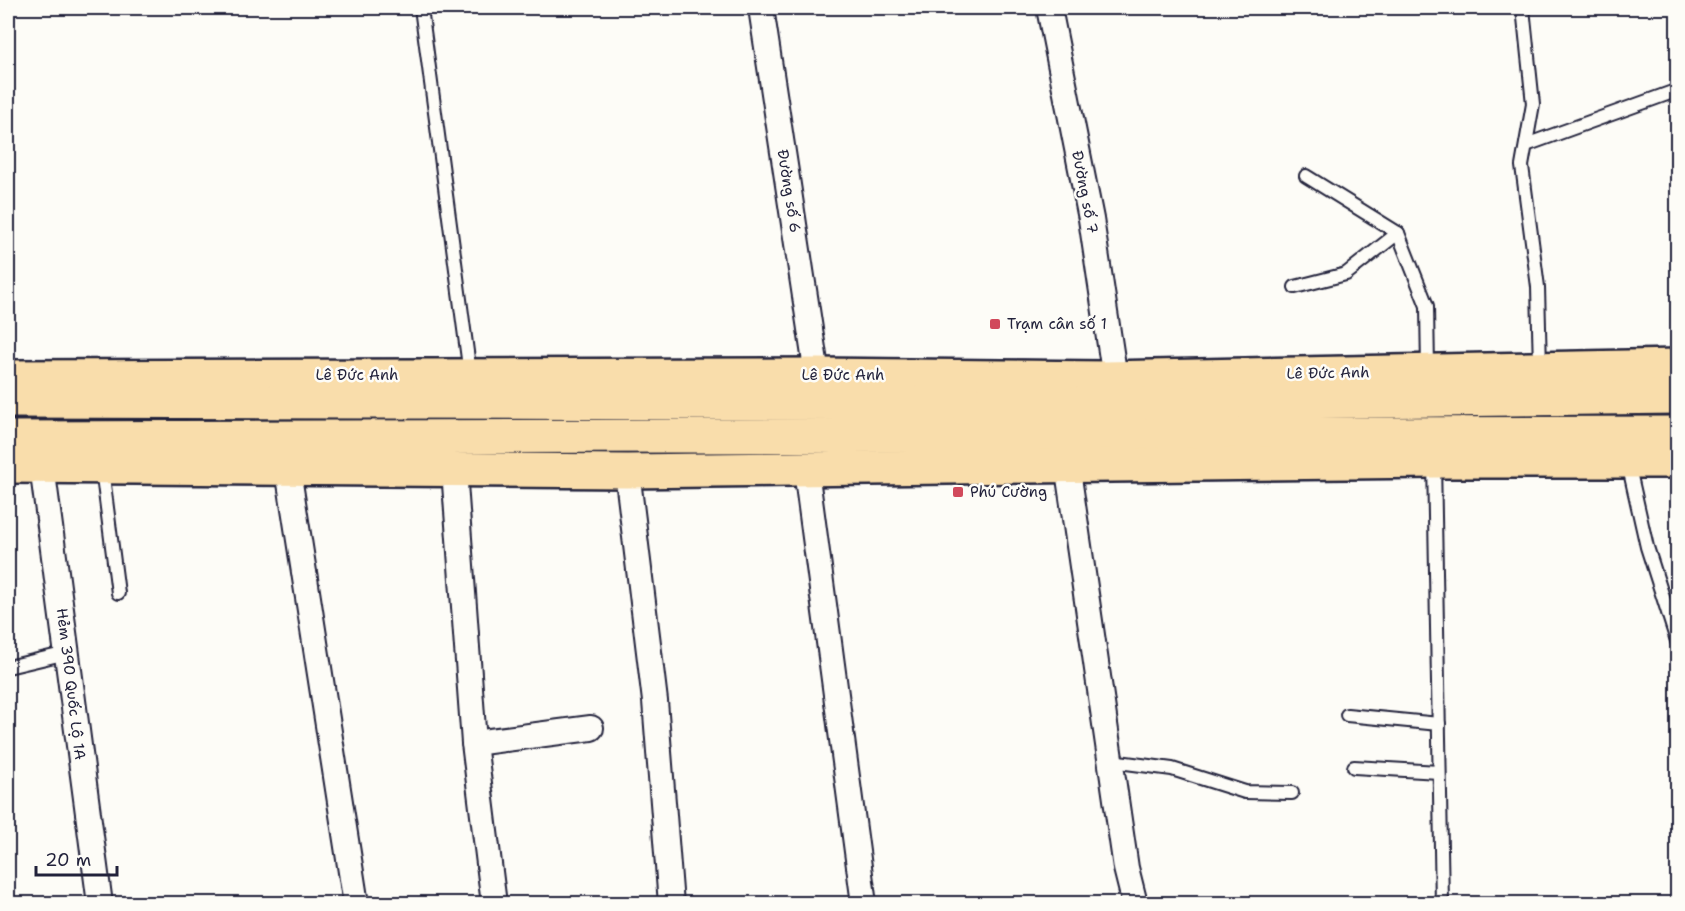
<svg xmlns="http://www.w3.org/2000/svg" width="1685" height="911" font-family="'Shantell Sans',sans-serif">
	<rect width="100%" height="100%" fill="#fdfcf7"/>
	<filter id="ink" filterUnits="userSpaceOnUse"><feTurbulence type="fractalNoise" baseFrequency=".0167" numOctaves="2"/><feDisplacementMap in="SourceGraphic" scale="12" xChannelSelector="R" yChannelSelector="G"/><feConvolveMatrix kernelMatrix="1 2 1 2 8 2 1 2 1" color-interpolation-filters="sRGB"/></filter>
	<g filter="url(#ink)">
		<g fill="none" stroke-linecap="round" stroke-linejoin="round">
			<defs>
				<g id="lane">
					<polyline points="421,8 470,374"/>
					<polyline points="1523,8 1533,104 1522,166 1538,287 1540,368"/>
					<polyline points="1526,145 1678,90"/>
					<polyline points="1306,176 1398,233 1427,306 1428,370"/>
					<polyline points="1295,287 1346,274 1398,233"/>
					<polyline points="1434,461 1442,904"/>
					<polyline points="1628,463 1647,547 1678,644"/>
					<polyline points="102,469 118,593"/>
					<polyline points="8,667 67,653"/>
					<polyline points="1347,715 1439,724"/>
					<polyline points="1111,761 1172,769 1245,792 1292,793"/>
					<polyline points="1354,767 1439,772"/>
				</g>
				<g id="street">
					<polyline points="761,8 817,375"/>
					<polyline points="1049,8 1091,219 1117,392"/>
					<polyline points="1065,450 1126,868 1135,904"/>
					<polyline points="40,451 100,904"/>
					<polyline points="288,470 356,904"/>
					<polyline points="454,470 474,743 494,904"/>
					<polyline points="806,470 864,904"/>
					<polyline points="627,471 655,701 671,904"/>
					<polyline points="474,743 591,728"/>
				</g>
				<g id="highway">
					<polyline points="8,377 817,375 1106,378 1678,366"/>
					<polyline points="8,401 1119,404 1678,397"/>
					<polyline points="8,438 1678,433"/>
					<polyline points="8,466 627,471 1434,461 1678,461"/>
				</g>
			</defs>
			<!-- lane casing -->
			<use href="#lane" stroke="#22223b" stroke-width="16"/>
			<!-- street casing -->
			<use href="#street" stroke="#22223b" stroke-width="28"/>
			<!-- highway casing -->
			<use href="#highway" stroke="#22223b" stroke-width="38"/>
			<!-- lane -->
			<use href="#lane" stroke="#fdfcf7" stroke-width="12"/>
			<!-- street -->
			<use href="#street" stroke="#fdfcf7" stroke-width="24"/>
			<!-- highway -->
			<use href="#highway" stroke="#f9ddab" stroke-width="33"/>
		</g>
	</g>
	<!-- markers -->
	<g fill="#d1495b" stroke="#fdfcf7" stroke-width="2">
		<rect x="989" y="318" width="12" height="12" rx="3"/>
		<rect x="952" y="486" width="12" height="12" rx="3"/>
	</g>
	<g text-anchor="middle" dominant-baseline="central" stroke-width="5" stroke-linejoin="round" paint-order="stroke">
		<!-- street labels -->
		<g font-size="15" fill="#22223b" stroke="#fdfcf7">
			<text transform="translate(789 191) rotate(81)">Đường số 6</text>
			<text transform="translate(1085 192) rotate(79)">Đường số 7</text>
			<text transform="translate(1328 373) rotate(-1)">Lê Đức Anh</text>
			<text x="357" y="375">Lê Đức Anh</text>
			<text x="843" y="375">Lê Đức Anh</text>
			<text transform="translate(71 684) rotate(83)">Hẻm 390 Quốc Lộ 1A</text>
		</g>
		<!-- poi labels -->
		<g font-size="15" fill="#22223b" stroke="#fdfcf7" text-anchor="start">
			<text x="1007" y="324">Trạm cân số 1</text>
			<text x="970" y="492">Phú Cường</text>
		</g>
	</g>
	<!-- margin -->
	<rect width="1685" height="911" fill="none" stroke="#fdfcf7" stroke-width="30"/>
	<rect x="15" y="15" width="1655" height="881" fill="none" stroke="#22223b" stroke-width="2" filter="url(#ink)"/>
	<!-- scale -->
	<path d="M36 866v9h81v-9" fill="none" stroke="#22223b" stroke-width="3"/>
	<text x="45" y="866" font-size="18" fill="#22223b" stroke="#fdfcf7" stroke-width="4.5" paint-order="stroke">20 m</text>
</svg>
